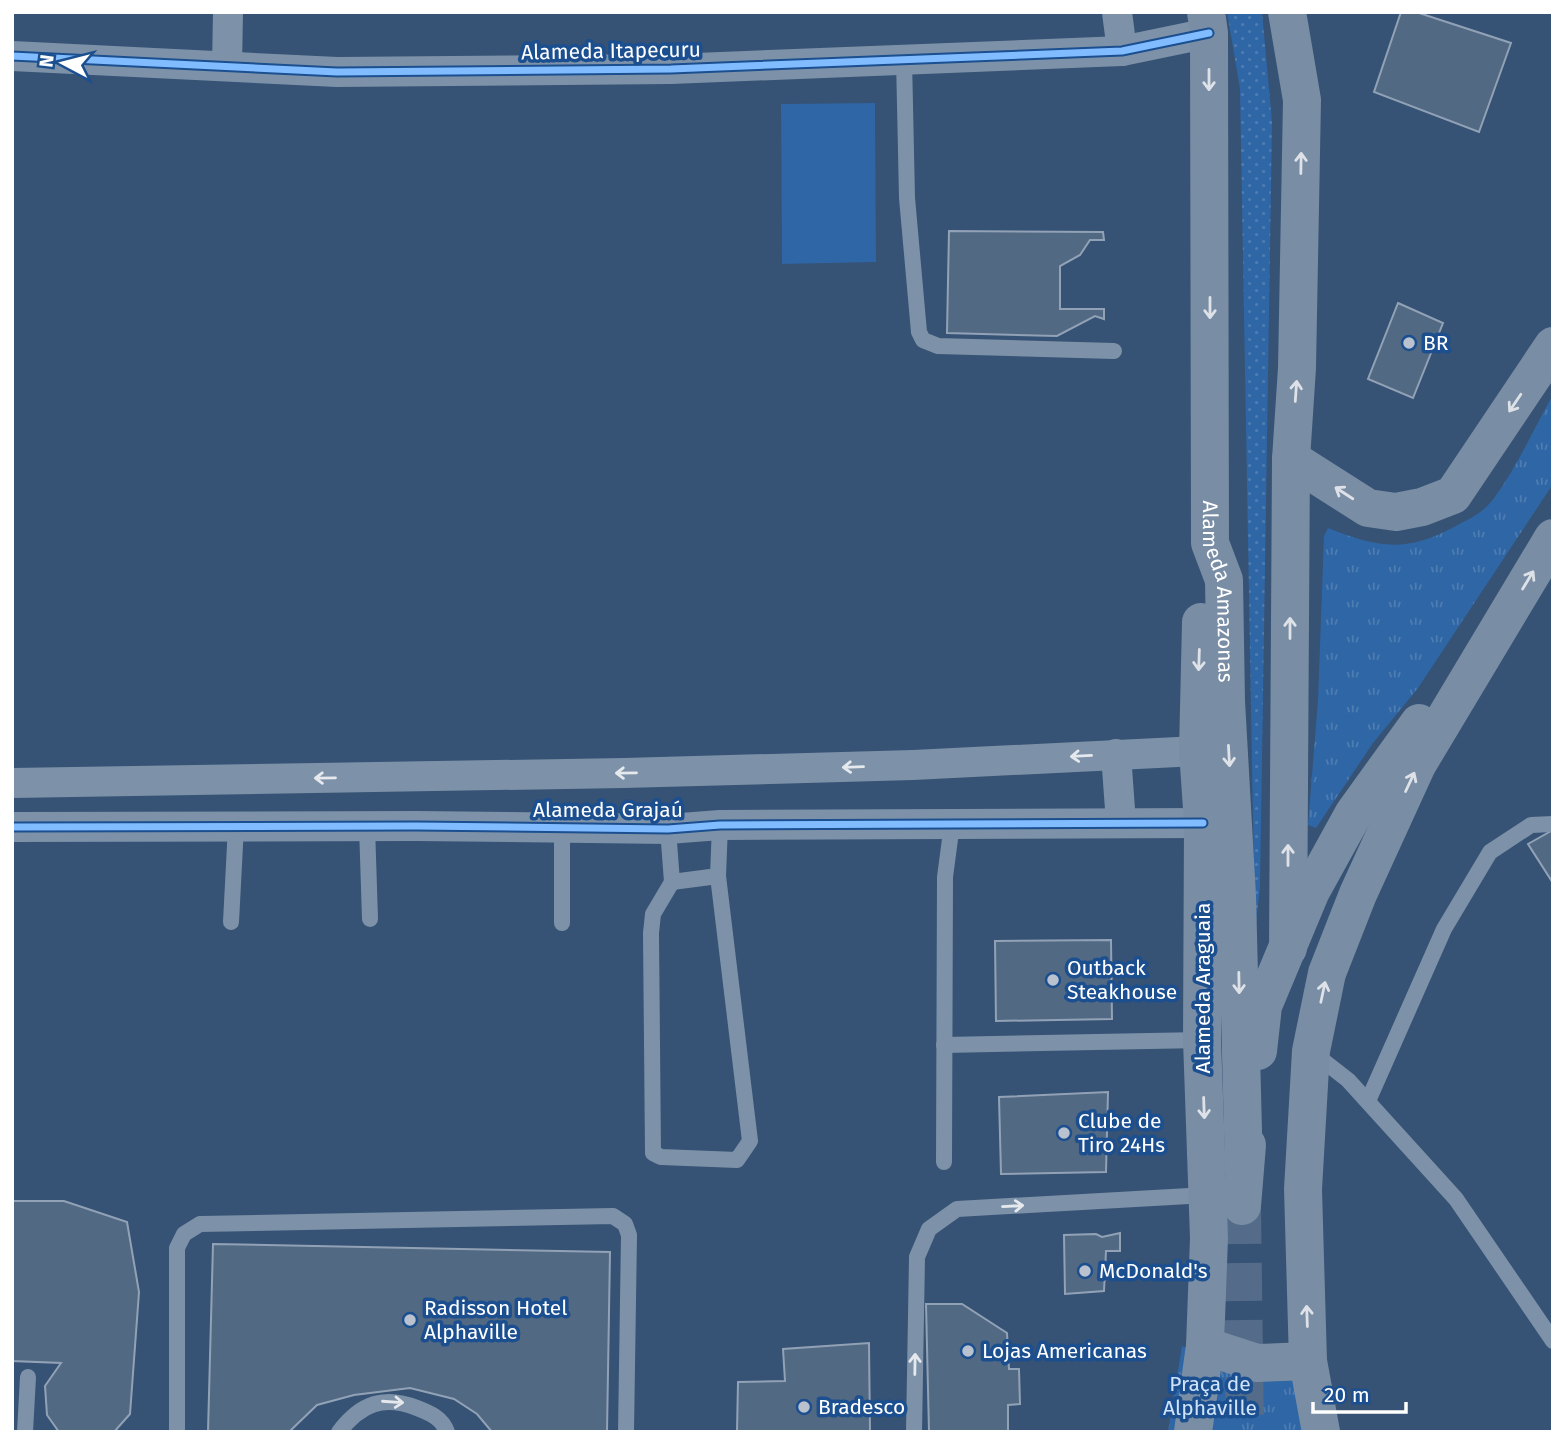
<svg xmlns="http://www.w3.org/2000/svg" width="1565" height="1444" font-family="'Fira Sans',sans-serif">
	<defs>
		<pattern id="grass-dots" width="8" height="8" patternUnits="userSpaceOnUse" patternTransform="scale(1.75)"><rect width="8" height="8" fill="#2f66a5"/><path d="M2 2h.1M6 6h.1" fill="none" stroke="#4e7db2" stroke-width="1.8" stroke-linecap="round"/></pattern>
		<pattern id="park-tufts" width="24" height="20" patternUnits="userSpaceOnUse" patternTransform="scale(1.75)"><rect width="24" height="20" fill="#2f66a5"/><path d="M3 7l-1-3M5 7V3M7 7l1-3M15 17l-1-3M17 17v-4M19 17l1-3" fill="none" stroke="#4e7db2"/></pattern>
	</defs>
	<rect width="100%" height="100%" fill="#365274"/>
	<!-- grass -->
	<polygon fill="url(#grass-dots)" points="1227,12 1262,12 1272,122 1260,886 1255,934 1240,89"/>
	<!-- park -->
	<g fill="url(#park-tufts)">
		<path d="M1553 395V484L1418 688 1373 743 1316 828 1308 825 1318 700 1324 536 1328 528C1379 548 1406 553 1456 526 1471 518 1484 512 1494 498 1517 467 1534 428 1553 395Z"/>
		<polygon points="1182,1346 1239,1369 1300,1363 1331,1432 1168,1432"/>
	</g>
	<!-- garden -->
	<polygon fill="#2f66a5" points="875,103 876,262 782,264 781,104"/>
	<!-- building -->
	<g fill="#526984" stroke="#92a2b6" stroke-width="2">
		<polygon points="1401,12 1416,12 1511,43 1479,132 1374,92"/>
		<polygon points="949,231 1103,232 1104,240 1090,240 1080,255 1060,266 1060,309 1104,309 1104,319 1095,316 1057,336 947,333"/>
		<polygon points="1398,303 1443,323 1413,398 1368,379"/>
		<polygon points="1553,830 1553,883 1528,844"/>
		<polygon points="1111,940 1112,1019 996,1021 995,941"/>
		<polygon points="1108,1092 1106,1172 1001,1174 999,1097"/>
		<polygon points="12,1201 64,1201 127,1222 139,1292 130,1414 114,1432 59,1432 47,1415 45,1386 61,1363 12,1361"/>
		<polygon points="1120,1233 1120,1251 1106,1251 1104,1291 1065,1294 1064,1235 1096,1234 1102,1237"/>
		<polygon points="213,1244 610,1252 607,1432 492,1432 477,1414 454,1399 410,1388 354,1395 317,1405 289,1432 208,1432"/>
		<polygon points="926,1304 962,1304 1007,1333 1009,1369 1019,1369 1020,1404 1008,1405 1008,1432 929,1432"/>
		<polygon points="869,1343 870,1432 737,1432 738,1382 785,1381 783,1349"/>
	</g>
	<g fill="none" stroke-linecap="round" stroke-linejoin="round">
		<!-- secondary-tunnel -->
		<polyline stroke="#546c89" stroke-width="38" stroke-dasharray="38 19" stroke-linecap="butt" points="1242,1206 1245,1432"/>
		<!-- lane -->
		<g stroke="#7d92a8" stroke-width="16">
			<polyline points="904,59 907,198 919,332 923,340 938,346 1114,351"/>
			<polyline points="367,826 370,919"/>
			<polyline points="668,829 672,882 718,876 720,825"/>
			<polyline points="672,882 653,914 651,933 653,1153 661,1157 737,1160 750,1141 718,876"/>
			<polyline points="231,922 236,826"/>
			<polyline points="562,923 562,827"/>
			<polyline points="944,1045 1202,1040"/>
			<polyline points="1312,1052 1348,1080 1456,1199 1553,1341"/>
			<polyline points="1368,1101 1444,929 1490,852 1531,825 1553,824"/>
			<polyline points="944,1162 945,877 952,824"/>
			<polyline points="25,1432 28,1377"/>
			<polyline points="177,1432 177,1248 184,1234 200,1224 613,1216 625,1224 629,1235 626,1432"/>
			<path d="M339 1432C361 1403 384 1395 417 1408 430 1413 442 1418 447 1432"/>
			<polyline points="914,1432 917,1257 929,1229 957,1209 1207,1195"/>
		</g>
		<!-- street -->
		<g stroke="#7d92a8" stroke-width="30">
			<polyline points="1117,12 1122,51"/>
			<polyline points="12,56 337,72 671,69 1122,51 1209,33"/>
			<polyline points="227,66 228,12"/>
			<polyline points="1116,754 1121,823"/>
			<polyline points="12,783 624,773 913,765 1198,751"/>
			<polyline points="12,827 416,826 668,829 720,825 1203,823"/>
		</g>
		<!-- secondary -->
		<g stroke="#798da4" stroke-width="38">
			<path id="s1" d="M1206 12 1209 33 1210 543 1224 580 1226 701 1237 896 1244 1170"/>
			<polyline points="1287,12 1302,100 1297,368 1291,459 1288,948"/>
			<polyline points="1291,459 1368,508 1396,512 1422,507 1453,495 1553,346"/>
			<polyline points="1258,1051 1263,1006 1311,891 1354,813 1419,723"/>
			<polyline points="1242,1206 1247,1145"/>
			<polyline points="1205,1346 1257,1363 1308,1361"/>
			<polyline points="1193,1432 1205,1346 1209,1238 1202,1040 1203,823 1198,751 1201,622"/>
			<polyline points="1321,1432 1308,1361 1303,1189 1311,1051 1327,973 1358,894 1417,765 1553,538"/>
		</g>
		<defs>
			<g id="cycleway">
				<polyline points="12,56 337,72 671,69 1122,51 1209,33"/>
				<polyline points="12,827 416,826 668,829 720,825 1203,823"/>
			</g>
		</defs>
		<!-- cycleway casing -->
		<use href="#cycleway" stroke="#1b4f8f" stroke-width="11"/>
		<!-- cycleway -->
		<use href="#cycleway" stroke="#80bcff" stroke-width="7"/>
	</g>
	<!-- one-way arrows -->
	<defs><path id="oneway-shaft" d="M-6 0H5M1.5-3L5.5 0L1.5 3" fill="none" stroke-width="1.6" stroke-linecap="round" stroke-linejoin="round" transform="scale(1.75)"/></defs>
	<g stroke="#dee2e8">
		<use href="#oneway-shaft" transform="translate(1209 80) rotate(90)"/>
		<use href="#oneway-shaft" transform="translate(1301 163) rotate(-89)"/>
		<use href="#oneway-shaft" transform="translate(1210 308) rotate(90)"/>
		<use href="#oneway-shaft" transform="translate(1296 391) rotate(-86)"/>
		<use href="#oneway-shaft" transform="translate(1515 403) rotate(124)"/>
		<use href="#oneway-shaft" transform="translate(1344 493) rotate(-147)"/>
		<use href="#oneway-shaft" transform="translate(1528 580) rotate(-59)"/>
		<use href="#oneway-shaft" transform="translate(1290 628) rotate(-90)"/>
		<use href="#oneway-shaft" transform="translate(1199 660) rotate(92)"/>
		<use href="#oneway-shaft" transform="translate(1229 756) rotate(87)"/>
		<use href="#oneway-shaft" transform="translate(1410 782) rotate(-65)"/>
		<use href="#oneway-shaft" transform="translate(1288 855) rotate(-90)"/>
		<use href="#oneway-shaft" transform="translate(1239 983) rotate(89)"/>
		<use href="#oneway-shaft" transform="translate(1323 992) rotate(-78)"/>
		<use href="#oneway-shaft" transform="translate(1204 1108) rotate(88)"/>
		<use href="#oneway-shaft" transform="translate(1307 1316) rotate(-92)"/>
	</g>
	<g stroke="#e5e9ee">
		<use href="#oneway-shaft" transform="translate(1081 756) rotate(177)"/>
		<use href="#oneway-shaft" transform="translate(853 767) rotate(178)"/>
		<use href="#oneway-shaft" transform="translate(626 773) rotate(179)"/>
		<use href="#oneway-shaft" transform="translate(325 778) rotate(179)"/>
		<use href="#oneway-shaft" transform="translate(1013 1206) rotate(-3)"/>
		<use href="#oneway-shaft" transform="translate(915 1364) rotate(-89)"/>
		<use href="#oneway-shaft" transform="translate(393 1402) rotate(4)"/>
	</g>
	<!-- markers -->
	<g fill="#b9c2ce" stroke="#1b4f8f" stroke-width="2.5">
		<circle cx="1409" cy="343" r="7"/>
		<circle cx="1053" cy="980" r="7"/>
		<circle cx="1064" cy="1133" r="7"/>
		<circle cx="1085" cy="1271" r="7"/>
		<circle cx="410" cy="1320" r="7"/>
		<circle cx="968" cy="1351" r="7"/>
		<circle cx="804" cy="1407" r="7"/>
	</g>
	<g text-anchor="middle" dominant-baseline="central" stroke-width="7" stroke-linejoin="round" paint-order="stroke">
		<!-- street labels -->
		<g font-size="21" fill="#fff" stroke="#1b4f8f">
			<text transform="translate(611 51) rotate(-1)">Alameda Itapecuru</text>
			<text stroke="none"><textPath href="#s1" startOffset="581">Alameda Amazonas</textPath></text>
			<text x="608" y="810">Alameda Grajaú</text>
			<text transform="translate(1203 988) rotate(-90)">Alameda Araguaia</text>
		</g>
		<!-- poi labels -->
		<g font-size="21" fill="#fff" stroke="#1b4f8f" text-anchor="start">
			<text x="1423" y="343">BR</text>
			<text x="1067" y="968">Outback<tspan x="1067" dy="24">Steakhouse</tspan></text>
			<text x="1078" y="1121">Clube de<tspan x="1078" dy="24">Tiro 24Hs</tspan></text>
			<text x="1099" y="1271">McDonald's</text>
			<text x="424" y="1308">Radisson Hotel<tspan x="424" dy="24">Alphaville</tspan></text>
			<text x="982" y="1351">Lojas Americanas</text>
			<text x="818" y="1407">Bradesco</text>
		</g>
		<!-- park labels -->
		<g font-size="21" fill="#cfe3fa" stroke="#1b4f8f">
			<text x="1210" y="1384">Praça de<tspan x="1210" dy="24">Alphaville</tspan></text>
		</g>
	</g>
	<!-- border -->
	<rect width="1565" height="1444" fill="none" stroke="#ffffff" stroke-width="28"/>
	<!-- north arrow -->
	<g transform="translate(63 63) rotate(277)" stroke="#1b4f8f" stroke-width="5" paint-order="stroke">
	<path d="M0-5L12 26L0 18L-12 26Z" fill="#ffffff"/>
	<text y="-10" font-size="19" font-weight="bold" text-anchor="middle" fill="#ffffff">N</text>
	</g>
	<!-- scale -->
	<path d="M1313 1402v10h93v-10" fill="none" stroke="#ffffff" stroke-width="3.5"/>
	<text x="1324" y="1402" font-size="21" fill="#ffffff" stroke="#1b4f8f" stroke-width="5" paint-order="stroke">20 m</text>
</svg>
